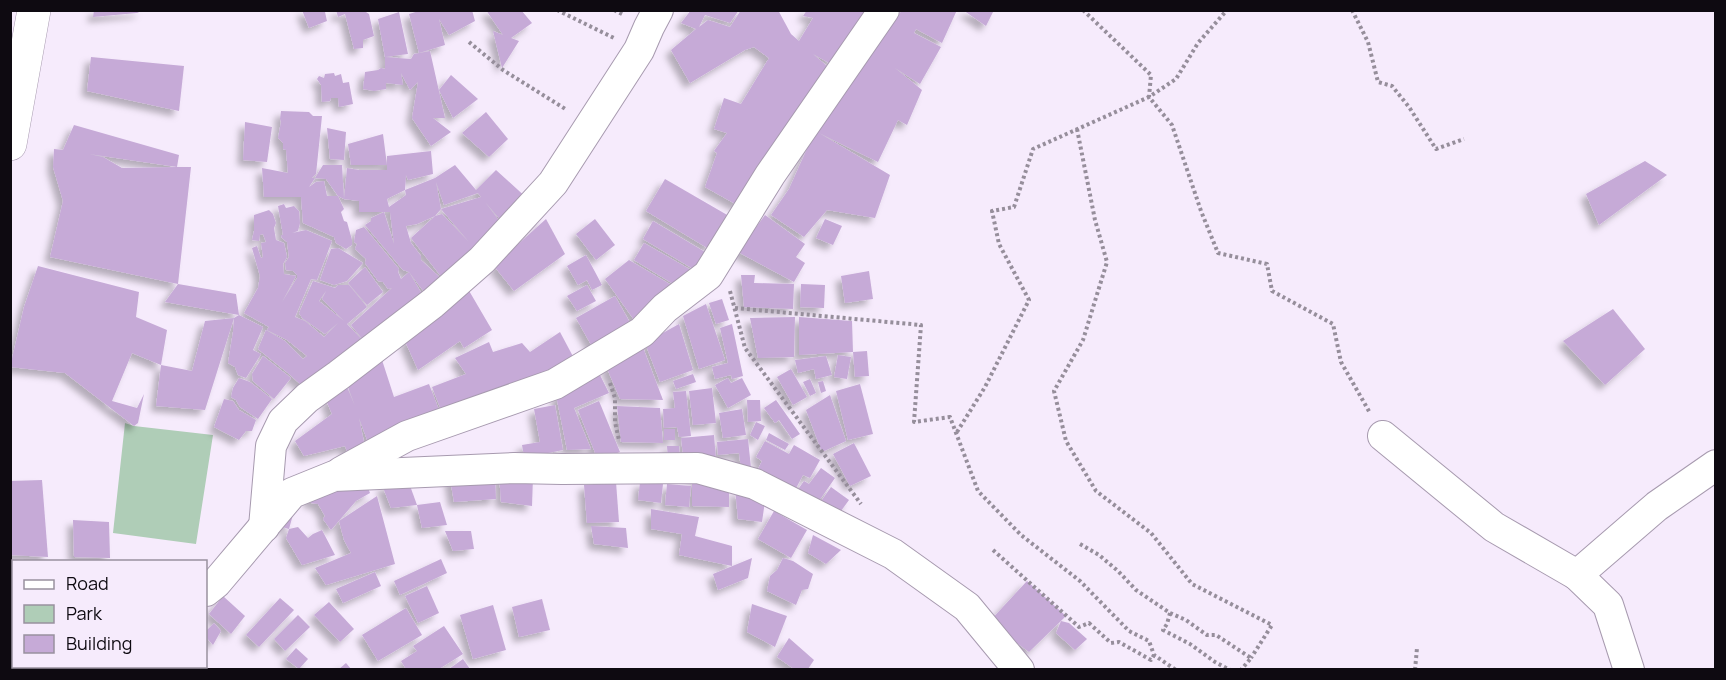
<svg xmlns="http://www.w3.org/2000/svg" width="1726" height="680" font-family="Manrope,sans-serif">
	<defs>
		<filter id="shadow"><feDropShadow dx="-5.5" dy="5.5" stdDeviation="3" flood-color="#0004"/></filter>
	</defs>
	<rect width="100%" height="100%" fill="#f6ebfc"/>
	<!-- green -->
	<polygon fill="#afcdb7" points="125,423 134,426 213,435 196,544 113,533"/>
	<!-- building -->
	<g fill="#c6aad7" fill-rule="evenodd" filter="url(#shadow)">
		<polygon points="94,10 144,10 137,13 93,17"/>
		<polygon points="302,10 325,12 327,21 309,28"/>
		<polygon points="336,10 363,10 369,14 374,36 363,40 363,48 354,49 345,14 338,17"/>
		<polygon points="422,10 472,10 475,21 449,35 439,19 445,45 419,53 409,14"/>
		<polygon points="486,10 521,10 532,23 511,38 519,41 502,68 493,31 503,35"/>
		<polygon points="691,10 739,10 730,23 705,15 699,27 708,20 730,27 741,10 778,10 791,34 799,41 813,18 803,16 807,10 873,10 831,64 813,54 828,67 739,206 705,187 717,153 714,151 727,133 714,129 724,98 741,104 769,58 754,47 745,50 690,83 671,50 696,29 681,23"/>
		<polygon points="902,10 957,10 942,43 916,29 914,33 941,47 920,84 895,68 922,90 907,125 898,120 878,162 819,133 890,175 875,218 827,210 804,237 771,215 789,189 815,131"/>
		<polygon points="963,10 994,10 986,26"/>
		<polygon points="399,12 408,54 385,57 411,59 414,54 430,51 445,118 433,118 451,132 431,146 412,118 418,82 410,90 401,73 403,85 386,83 386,89 374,91 363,89 365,72 378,70 381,68 385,69 385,57 378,19"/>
		<polygon points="91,57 184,66 179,111 87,91"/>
		<polygon points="334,73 335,76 341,74 343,83 349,82 353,104 339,107 338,98 331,98 330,101 322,102 321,85 317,79 319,76 324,78 325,74"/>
		<polygon points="451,75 478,99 453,118 439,90"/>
		<polygon points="281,111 309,112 313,116 322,116 316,174 312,178 315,178 309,187 316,182 324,181 327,196 338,196 344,209 341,212 344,221 347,222 352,240 352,245 346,249 336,243 334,237 303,223 301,197 264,197 262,168 288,173 286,150 283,149 283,143 278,138 281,122 280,119"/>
		<polygon points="486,112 508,139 489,157 462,133"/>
		<polygon points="245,122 272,127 267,162 243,160"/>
		<path d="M74 125 179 155 177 167H191L178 284 50 257 63 201 53 167 54 149 63 150ZM89 154 177 167 122 168 103 157Z"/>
		<polygon points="327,128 346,132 344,160 330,159"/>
		<path d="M383 134 387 165V156L431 151 433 174 408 180 406 175 405 190 435 178 455 165 476 190 496 170 529 200 504 224 485 202 507 231 447 284 411 238 435 216 442 214 469 242 441 209 435 216 417 224 406 226 411 243 421 256V260L447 284 431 301 409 272 403 270 365 225 371 221V218L384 212H359V201L344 199 338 196 326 179 315 178 323 165H342L344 199 347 168 359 170H387V165H351L348 144ZM436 182 444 205 478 193 481 197 441 209ZM405 190 406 195 389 207 387 199ZM384 212H390L394 244Z"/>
		<polygon points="1645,161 1667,175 1599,225 1586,194"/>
		<polygon points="665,179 729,216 709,249 646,211"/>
		<path d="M284 204 286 208 294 206 299 211 300 223 298 231 292 233 306 230 332 241 317 280 311 279 295 317 305 321 324 337 338 323 325 334 302 318 299 313 313 281 335 288 338 285H349L367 307 347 324 368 346 351 325 392 288 388 289 383 282 378 281 365 263 366 259 355 249 357 244 354 242 356 230 364 227 399 269 398 272 401 279 409 272 426 301 311 394 288 373 258 349 266 330 285 341 303 359 307 356 287 340 267 330 269 327 244 313 258 288 260 276 252 248 257 246 261 258 263 257 261 243 266 242 263 234 260 235 259 241 252 240 254 231V215L269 210 273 214 276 223 274 228 276 240 284 243 287 257 283 264 284 274 296 276 282 302 297 278V275L293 271 286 270 285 263 289 257 287 242 282 238 281 235H283L278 206ZM326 291 322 299 344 321 319 301Z"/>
		<polygon points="765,215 805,244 796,257 805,263 794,282 738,252"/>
		<polygon points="546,219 565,254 514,291 494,266"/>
		<polygon points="595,219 615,245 596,260 576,234"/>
		<polygon points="825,219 842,226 833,245 816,238"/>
		<polygon points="653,221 705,252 695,270 643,239"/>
		<polygon points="644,243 691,270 680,288 634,260"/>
		<polygon points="338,248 363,263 347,281 334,285 320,280 331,249"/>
		<polygon points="586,255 602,285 592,290 587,280 578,285 567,266"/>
		<polygon points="629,260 678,289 637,324 605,279"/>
		<polygon points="38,266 139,292 136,317 167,330 161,365 132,353 112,401 137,408 144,394 138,423 134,426 65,373 10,367 24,307"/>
		<polygon points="365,267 383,292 367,305 348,283"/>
		<polygon points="869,271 873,299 845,303 841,276"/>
		<polygon points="741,275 755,275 754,283 794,284 793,309 744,307"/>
		<polygon points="178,284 236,294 239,315 165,302"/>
		<polygon points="801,284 825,285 824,308 800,307"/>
		<polygon points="587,285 596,301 577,311 567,296"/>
		<polygon points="468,289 492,330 464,348 460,341 418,370 405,341"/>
		<polygon points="615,296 633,328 594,350 576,318"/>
		<polygon points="722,299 729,320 716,324 709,303"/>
		<polygon points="706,304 725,360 699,369 683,316"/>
		<polygon points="1613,309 1645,349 1605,385 1563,341"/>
		<polygon points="239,315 263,327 253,350 261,354 246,378 238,375 235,367 228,363 233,332 234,318 205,410 156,406 161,365 192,371 205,321 234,318"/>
		<polygon points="795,317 794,357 758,358 750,318"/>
		<polygon points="799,317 852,321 853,352 799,355"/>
		<polygon points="679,324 693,370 660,382 645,343"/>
		<polygon points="732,324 743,376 732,379 731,375 715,379 712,367 728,363 720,328"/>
		<polygon points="560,332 577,364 445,420 432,387 466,374 455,358 489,342 493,352 522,343 530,352"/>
		<polygon points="642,345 663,400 620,399 606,366"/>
		<polygon points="867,351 869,376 855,377 853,352"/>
		<polygon points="838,355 851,357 847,379 834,377"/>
		<polygon points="263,356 291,378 274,399 253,381 252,374"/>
		<polygon points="826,356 832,375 816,379 814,369 798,373 795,360"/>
		<polygon points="382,360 394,397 429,384 444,423 369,445 359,418 365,447 348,454 345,446 304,456 295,441 332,414 326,400 347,387 355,406 348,387"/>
		<polygon points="791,369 807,397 793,405 777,377"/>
		<polygon points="693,374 696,382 676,389 673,381"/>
		<polygon points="600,375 609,393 574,408 591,449 567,450 556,395"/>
		<polygon points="239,378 250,382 272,399 258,419 240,407 236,400 231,397 233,388"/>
		<polygon points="728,378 731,383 742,378 751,395 728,408 715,385"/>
		<polygon points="810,379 816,393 810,396 803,382"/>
		<polygon points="823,381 826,391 821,393 818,382"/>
		<polygon points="860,384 873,434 848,440 836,391"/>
		<polygon points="712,388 716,423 693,425 689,391"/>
		<polygon points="686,391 691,436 679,437 677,427 664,428 663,409 675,408 673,392"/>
		<polygon points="830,395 846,441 822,452 806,410"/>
		<polygon points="224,399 233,401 239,410 256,420 252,431 246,431 239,440 214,427"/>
		<polygon points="747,400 760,400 761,421 748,422"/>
		<polygon points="776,400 800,434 792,439 779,420 775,423 764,408"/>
		<polygon points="599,401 620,452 598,460 578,410"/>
		<polygon points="555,405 563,450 543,454 525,462 522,445 540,442 534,409"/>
		<polygon points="617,406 660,408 663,443 621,442"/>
		<polygon points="742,409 746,435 723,438 719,413"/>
		<polygon points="756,422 765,426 758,440 750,435"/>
		<rect x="664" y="429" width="11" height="11"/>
		<polygon points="769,433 789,444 785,450 766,440"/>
		<polygon points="714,435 716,460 684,463 681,438"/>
		<polygon points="748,439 751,468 741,469 739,453 718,455 717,442"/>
		<polygon points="765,441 789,454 794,445 820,460 810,478 803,475 795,490 758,469 762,461 756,457"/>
		<polygon points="854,443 871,476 850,486 833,454"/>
		<polygon points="667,446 679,446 680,460 668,460"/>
		<polygon points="821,468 835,478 812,511 792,498 804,481 809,484"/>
		<polygon points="449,473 495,474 496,499 454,502"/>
		<polygon points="499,473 533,477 532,506 501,502"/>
		<polygon points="363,476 370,493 356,501 331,530 323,519 325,516 318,504 311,503 306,495"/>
		<polygon points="692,479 729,480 729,507 692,506"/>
		<polygon points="42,480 48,557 10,555 10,481"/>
		<polygon points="616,482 619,522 587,523 584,485"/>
		<polygon points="640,482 663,484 661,503 638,500"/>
		<polygon points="409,483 417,505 391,508 382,485"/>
		<polygon points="667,484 691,486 689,507 665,505"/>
		<polygon points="831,487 849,500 833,522 815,510"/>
		<polygon points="735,489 765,501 762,522 738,519"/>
		<polygon points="377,496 395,564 326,585 315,568 351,553 344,540 339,521"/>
		<polygon points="440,502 447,525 422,528 417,505"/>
		<polygon points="651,509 699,517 695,536 732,546 732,566 679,555 682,534 651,529"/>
		<polygon points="294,511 289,529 298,527 308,538 313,534 322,530 335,555 302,565 286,538 289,529 275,525"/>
		<polygon points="774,511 807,530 791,558 758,539"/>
		<polygon points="73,520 109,522 110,558 74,557"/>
		<polygon points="591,526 626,528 628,548 594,544"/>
		<polygon points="445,531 471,531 474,549 453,551"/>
		<polygon points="813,535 841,550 826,564 808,553"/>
		<polygon points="752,558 748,578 718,590 713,574"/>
		<polygon points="783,558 793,561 813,574 808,589 802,590 796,605 767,591 770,576 777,570"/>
		<polygon points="10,559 24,560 24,561 14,561 14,596 10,590"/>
		<polygon points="441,559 447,573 400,595 394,581"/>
		<polygon points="375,572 381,586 343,603 336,589"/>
		<polygon points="1027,581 1066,616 1029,652 989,622"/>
		<polygon points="427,586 439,613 418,623 405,596"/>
		<polygon points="223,596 245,616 231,634 209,614"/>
		<polygon points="10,598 14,601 14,635 10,631"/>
		<polygon points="280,598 294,610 259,647 246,635"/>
		<polygon points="542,599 550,630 519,637 512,607"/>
		<polygon points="329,602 354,629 340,642 314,615"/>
		<polygon points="752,604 787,616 775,647 747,632"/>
		<polygon points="493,605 506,650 473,659 460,615"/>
		<polygon points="406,608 422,635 378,661 362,635"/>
		<polygon points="298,615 310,627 285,651 274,639"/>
		<polygon points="1061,621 1069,623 1087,639 1075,650 1056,633"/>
		<polygon points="214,623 221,631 213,645 206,637 206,631"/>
		<polygon points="444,626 463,654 439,669 406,669 401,661 417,651 413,646"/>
		<polygon points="789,638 814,660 808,669 794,669 777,657"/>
		<polygon points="296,648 308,659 299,669 286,659"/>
		<polygon points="463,659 470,669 449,669"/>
		<polygon points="346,663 351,669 339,669"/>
	</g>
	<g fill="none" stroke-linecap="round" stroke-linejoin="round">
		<defs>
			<g id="street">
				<polyline points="1383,436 1494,527 1577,575"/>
				<polyline points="341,472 407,436 555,384 642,332 665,308 708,275 770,175 884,10"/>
				<polyline points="264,527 271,446 283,421 307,398 339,375 433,303 482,260 553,183 639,50 649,27 658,10"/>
				<polyline points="206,591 216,583 292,493 334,476 514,468 562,469 698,468 755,484 893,554 967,607 1019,670"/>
				<polyline points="14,666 18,670"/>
				<polyline points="84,670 89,666"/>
				<polyline points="1629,670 1608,605 1577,575 1657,506 1716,465"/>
			</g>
			<polyline id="primary" points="10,144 34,10"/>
		</defs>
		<!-- street casing -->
		<use href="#street" stroke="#a79aaf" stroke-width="32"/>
		<!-- primary casing -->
		<use href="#primary" stroke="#a79aaf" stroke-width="34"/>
		<!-- path -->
		<g stroke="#968e9b" stroke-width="4" stroke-dasharray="3 3" stroke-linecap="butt">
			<polyline points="557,10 614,38"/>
			<polyline points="614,10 624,15"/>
			<polyline points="1083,10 1151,75 1149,97 1172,125 1201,211 1218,253 1267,264 1272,291 1333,324 1341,362 1370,413"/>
			<polyline points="1352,10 1368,42 1378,82 1392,86 1409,107 1436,149 1464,139"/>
			<polyline points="469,42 503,70 567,110"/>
			<polyline points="1077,129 1095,220 1107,262 1083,340 1054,391 1066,441 1096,491 1151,533 1192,584 1272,625 1251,658"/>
			<polyline points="730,291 745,348 861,504"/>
			<polyline points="735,308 921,325 914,422 950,417 978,491 1021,535 1080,581 1129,631 1149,641 1154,655 1176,670"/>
			<polyline points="610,383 615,398 615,422 619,440"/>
			<polyline points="957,432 985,387 1029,300 999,244 992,211 1014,207 1033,149 1149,97 1176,79 1198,43 1227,10"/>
			<polyline points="1080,544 1099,555 1118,571 1136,590 1170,613 1186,620 1207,635 1216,635 1251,658 1241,670"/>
			<polyline points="993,550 1079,627 1089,623 1111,643 1119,642 1151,660 1154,655"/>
			<polyline points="1170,613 1167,624 1163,630 1190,644 1215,662 1230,670"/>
			<polyline points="1415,670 1417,648"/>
		</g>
		<!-- street -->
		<use href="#street" stroke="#fff" stroke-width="30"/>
		<!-- primary -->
		<use href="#primary" stroke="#fff" stroke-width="33"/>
	</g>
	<!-- border -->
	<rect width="1726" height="680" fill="none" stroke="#0e0a11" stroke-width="24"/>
	<!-- legend -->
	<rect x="12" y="560" width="195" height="108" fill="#f6ebfc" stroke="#99919e" stroke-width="1.5"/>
	<rect x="24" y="580" width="30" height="9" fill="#ffffff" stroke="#99919e" stroke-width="1.5"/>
	<text x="66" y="590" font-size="18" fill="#0e0a11">Road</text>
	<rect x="24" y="605" width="30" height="18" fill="#afcdb7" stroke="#99919e" stroke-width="1.5"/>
	<text x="66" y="620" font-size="18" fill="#0e0a11">Park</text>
	<rect x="24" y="635" width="30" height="18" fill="#c6aad7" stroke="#99919e" stroke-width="1.5"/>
	<text x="66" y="650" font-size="18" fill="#0e0a11">Building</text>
</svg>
